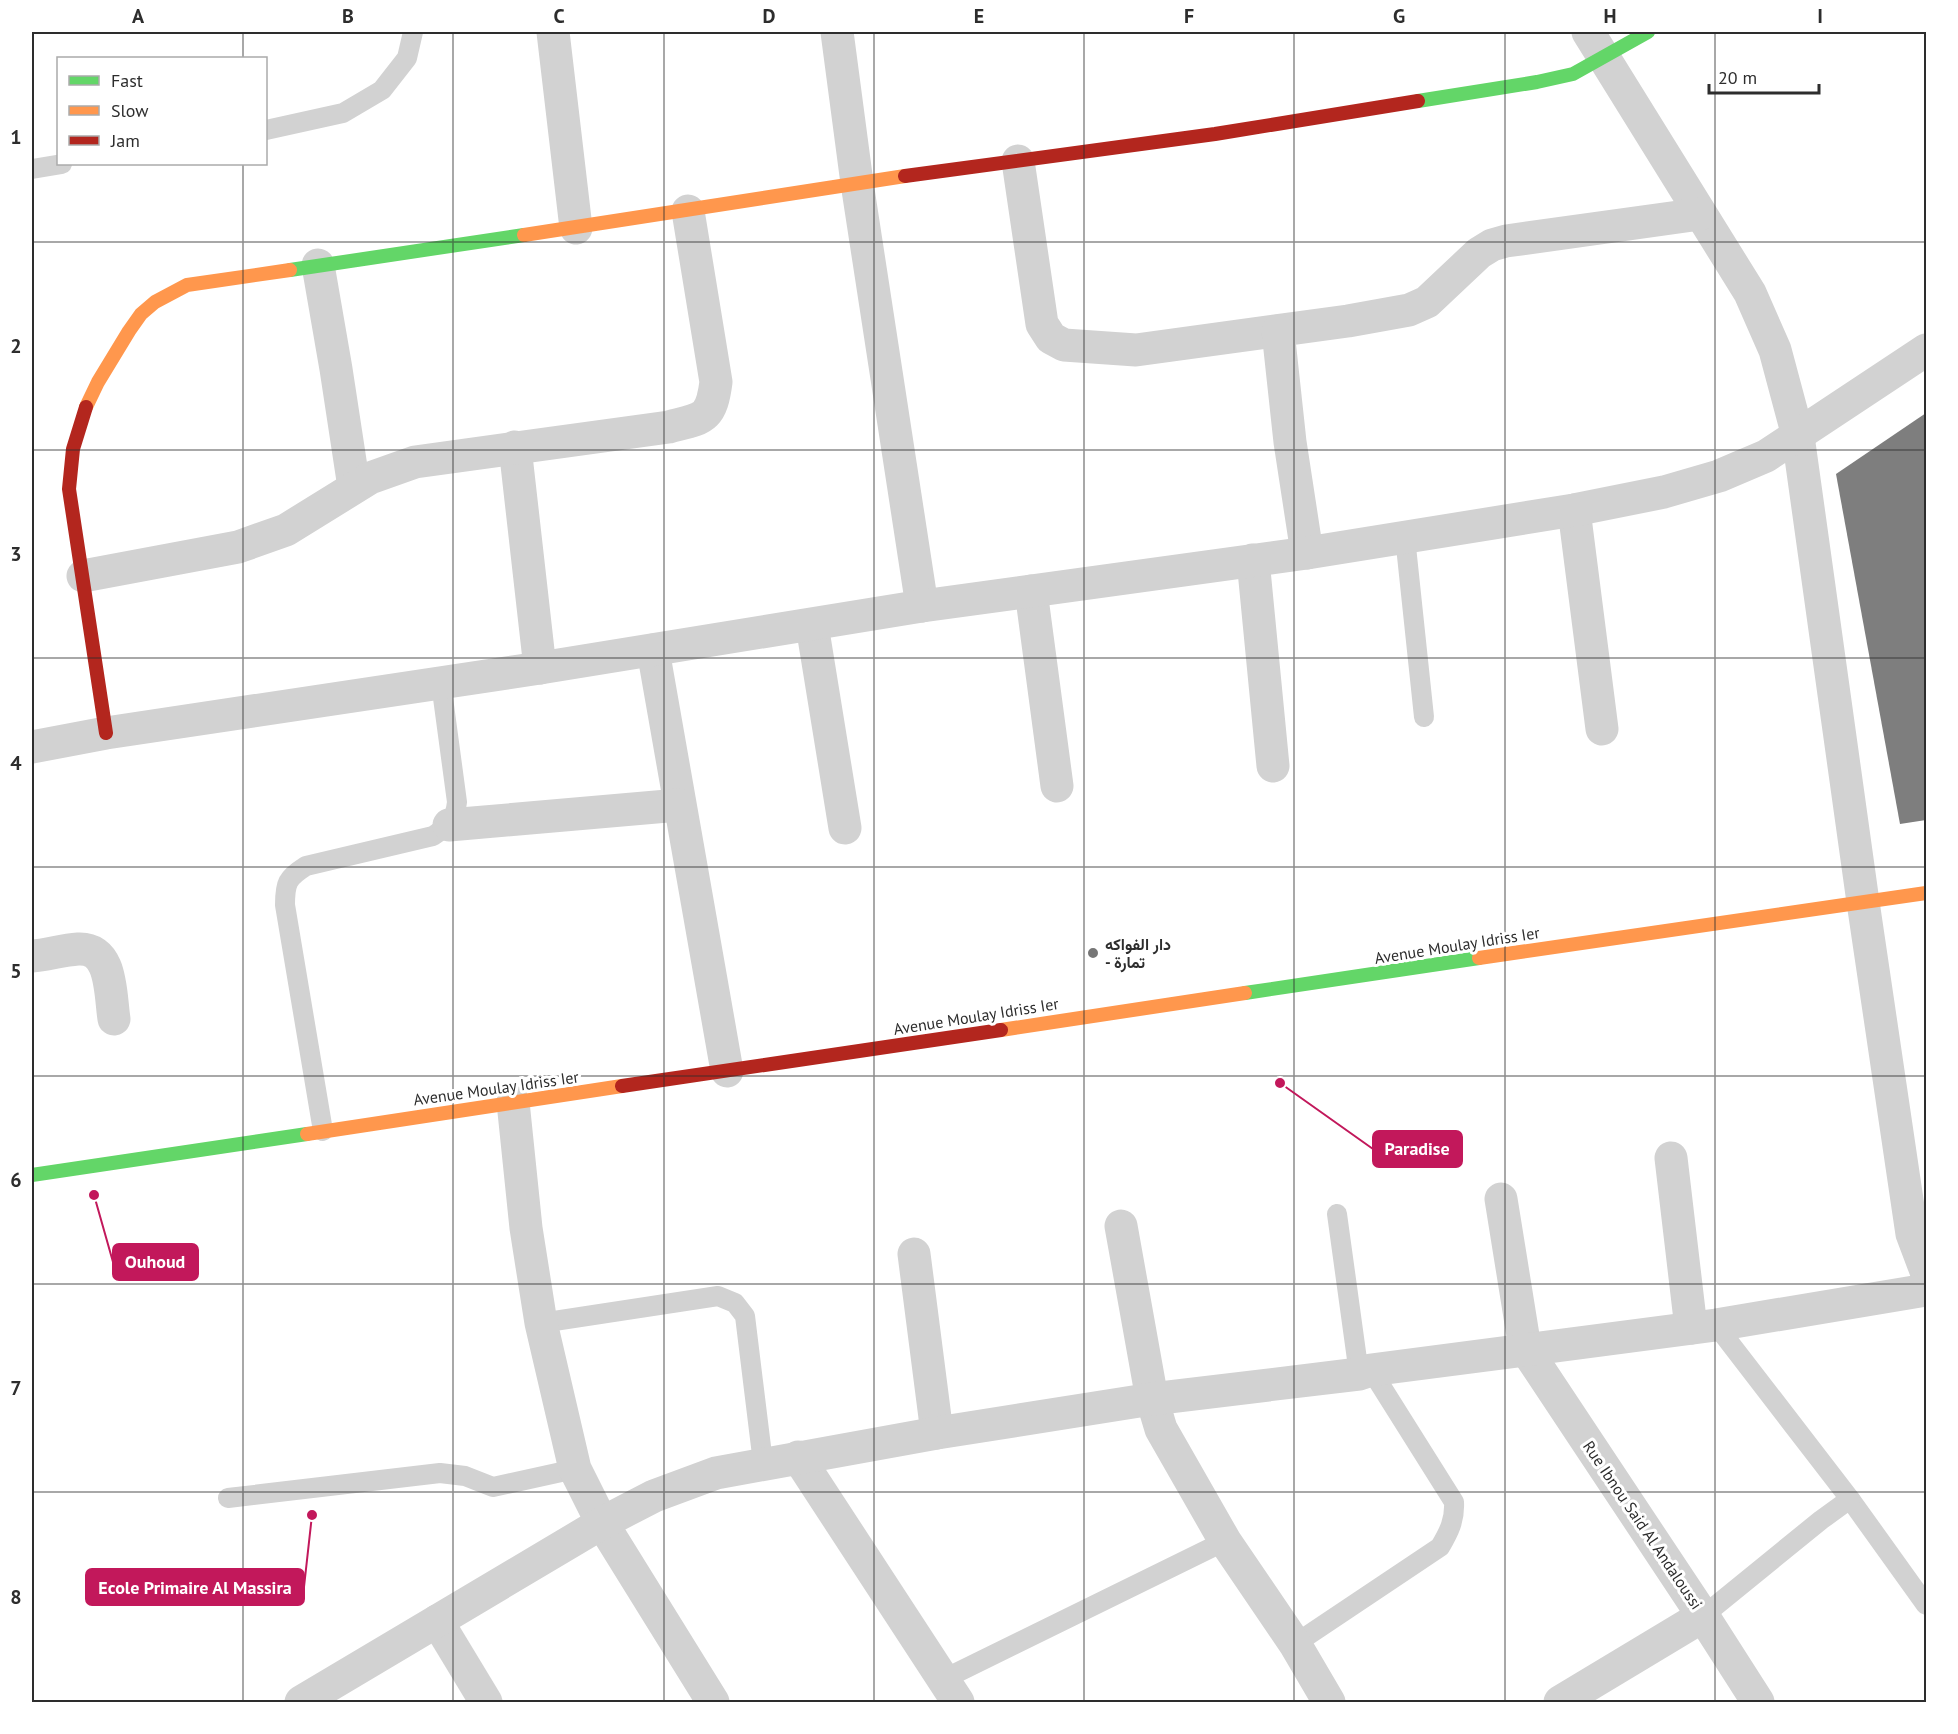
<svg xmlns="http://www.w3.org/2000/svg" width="1958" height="1734" font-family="'PT Sans',Vazirmatn,sans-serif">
	<rect width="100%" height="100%" fill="#fff"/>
	<!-- building -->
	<polygon fill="#7e7e7e" points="1926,413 1926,820 1900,824 1836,474"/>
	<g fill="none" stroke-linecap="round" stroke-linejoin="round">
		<!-- lane -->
		<g stroke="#d2d2d2" stroke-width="20">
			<polyline points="266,130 343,113 382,90 407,58 413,32"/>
			<polyline points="32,169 62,164"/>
			<polyline points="1405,537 1424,717"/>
			<path d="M323 1131 285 905C285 883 287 878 306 866L433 836C448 826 455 821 457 802L441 683"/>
			<polyline points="1337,1214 1359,1374"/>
			<polyline points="541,1323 718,1296 735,1303 745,1316 763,1463"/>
			<polyline points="228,1498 440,1473 465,1476 493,1487 575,1469"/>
			<polyline points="1850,1499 1926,1605"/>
			<polyline points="1703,1616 1821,1520 1850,1499 1716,1325"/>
			<path d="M1295 1644 1440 1547C1449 1532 1455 1520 1454 1502L1371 1370"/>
			<polyline points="942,1680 1225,1541"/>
		</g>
		<!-- street -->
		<g stroke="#d2d2d2" stroke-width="33">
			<polyline points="553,32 576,228"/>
			<polyline points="837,32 857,183 922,606"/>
			<polyline points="1588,32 1750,293 1775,350 1798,436 1863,902 1912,1234 1926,1271"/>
			<polyline points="1018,161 1042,324 1051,338 1064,345 1136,350 1348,321 1409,310 1427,302 1479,253 1492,245 1506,241 1700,214"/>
			<polyline points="318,265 336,369 354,487"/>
			<polyline points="1278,331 1290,442 1307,553"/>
			<polyline points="515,447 540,668"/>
			<polyline points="1574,510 1602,729"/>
			<polyline points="1253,560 1273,766"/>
			<path d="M83 576 238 547 286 530 370 478 415 462 669 427C703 418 711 420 716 382L688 211"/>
			<polyline points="1031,591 1057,786"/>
			<polyline points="812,625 845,828"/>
			<polyline points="653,650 727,1071"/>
			<polyline points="32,747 106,733 540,668 922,606 1307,553 1574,510 1664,492 1719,476 1766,456 1926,350"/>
			<polyline points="449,825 679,805"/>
			<path d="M32 956C47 955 62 950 78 949 113 947 110 994 114 1019"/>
			<polyline points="513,1102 526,1228 541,1323 575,1469 602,1523 713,1702"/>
			<polyline points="1671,1158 1691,1328"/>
			<polyline points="1501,1199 1525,1348 1703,1616 1758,1702"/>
			<polyline points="1121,1226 1152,1399 1161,1429 1225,1541 1295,1644 1329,1702"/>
			<polyline points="914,1254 937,1433"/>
			<polyline points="798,1457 958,1702"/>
			<polyline points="437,1621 486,1702"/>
			<polyline points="301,1702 602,1523 654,1496 716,1473 937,1433 1152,1399 1359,1374 1371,1370 1716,1325 1926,1290"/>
			<polyline points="1560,1702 1703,1616"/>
		</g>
		<!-- fast -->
		<g stroke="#63d668" stroke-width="14">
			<polyline points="1418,101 1537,82 1573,74 1648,32"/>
			<polyline points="290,270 524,235"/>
			<polyline points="1245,993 1479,958"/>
			<polyline points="32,1175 307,1134"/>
		</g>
		<!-- slow -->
		<g stroke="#ff974d" stroke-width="14">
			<polyline points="524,235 905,176"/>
			<polyline points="86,407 98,382 129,331 141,314 155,302 187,285 290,270"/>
			<polyline points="1479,958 1926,893"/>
			<polyline points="1001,1030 1245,993"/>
			<polyline points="307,1134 622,1086"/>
		</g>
		<!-- jam -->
		<g stroke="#b3261e" stroke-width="14">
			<polyline points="905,176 1215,134 1418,101"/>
			<polyline points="86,407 73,449 69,489 106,733"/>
			<polyline points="622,1086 1001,1030"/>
		</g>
	</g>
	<!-- grid -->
	<path fill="none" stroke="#2d2d2d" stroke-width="1.5" stroke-opacity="0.55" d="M243 32V58M453 32V1702M664 32V1702M874 32V1702M1084 32V1702M1294 32V1702M1505 32V1702M1715 32V1702M243 164V1702M32 242H1926M32 450H1926M32 658H1926M32 867H1926M32 1076H1926M32 1284H1926M32 1492H1926"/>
	<!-- markers -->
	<circle fill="#767676" stroke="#fff" stroke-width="2" cx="1093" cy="953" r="6"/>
	<g text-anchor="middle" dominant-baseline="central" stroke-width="6" stroke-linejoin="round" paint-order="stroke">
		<!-- poi labels -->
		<g font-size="16" font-weight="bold" fill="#2d2d2d" stroke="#fff" text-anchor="start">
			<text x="1105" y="944">دار الفواكه<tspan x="1105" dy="18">- تمارة</tspan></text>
		</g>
		<!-- street labels -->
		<g font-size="16" fill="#2d2d2d" stroke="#fff">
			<text transform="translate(1457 945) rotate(-9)">Avenue Moulay Idriss Ier</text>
			<text transform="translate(976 1016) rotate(-9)">Avenue Moulay Idriss Ier</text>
			<text transform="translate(496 1088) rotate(-8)">Avenue Moulay Idriss Ier</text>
			<text transform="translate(1643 1525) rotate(56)">Rue Ibnou Said Al Andaloussi</text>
		</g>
	</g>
	<!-- callouts -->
	<path fill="none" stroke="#c2185b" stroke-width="2" d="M1280 1083L1373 1149M94 1195L113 1262M312 1515L304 1587"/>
	<g fill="#c2185b" stroke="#fff" stroke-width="2">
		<circle cx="1280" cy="1083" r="6"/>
		<circle cx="94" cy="1195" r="6"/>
		<circle cx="312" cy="1515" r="6"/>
	</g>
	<g fill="#c2185b" stroke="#c2185b" stroke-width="2">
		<rect x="1373" y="1131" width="89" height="36" rx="6"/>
		<rect x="113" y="1244" width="85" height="36" rx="6"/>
		<rect x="86" y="1569" width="218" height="36" rx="6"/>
	</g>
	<g font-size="18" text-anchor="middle" font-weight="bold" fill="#fff">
		<text x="1417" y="1155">Paradise</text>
		<text x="155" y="1268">Ouhoud</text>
		<text x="195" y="1594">Ecole Primaire Al Massira</text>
	</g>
	<!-- border -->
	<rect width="1958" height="1734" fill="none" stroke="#ffffff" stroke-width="66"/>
	<!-- legend -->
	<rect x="57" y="57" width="210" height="108" fill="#ffffff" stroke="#ababab" stroke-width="1.5"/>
	<rect x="69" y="76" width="30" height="9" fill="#63d668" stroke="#ababab" stroke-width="1.5"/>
	<text x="111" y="87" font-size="18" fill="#2d2d2d">Fast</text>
	<rect x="69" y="106" width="30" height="9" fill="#ff974d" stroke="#ababab" stroke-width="1.5"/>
	<text x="111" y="117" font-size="18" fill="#2d2d2d">Slow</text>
	<rect x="69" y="136" width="30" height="9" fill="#b3261e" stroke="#ababab" stroke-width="1.5"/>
	<text x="111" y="147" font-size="18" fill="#2d2d2d">Jam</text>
	<!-- scale -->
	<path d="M1709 84v9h110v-9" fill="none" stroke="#2d2d2d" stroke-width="3"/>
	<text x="1718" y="84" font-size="18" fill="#2d2d2d" stroke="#ffffff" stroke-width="4.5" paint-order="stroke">20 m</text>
	<rect x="33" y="33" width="1892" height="1668" fill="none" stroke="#2d2d2d" stroke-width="2"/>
	<g font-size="20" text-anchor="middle" font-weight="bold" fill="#2d2d2d">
		<text x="138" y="23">A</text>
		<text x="348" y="23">B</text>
		<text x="559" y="23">C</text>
		<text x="769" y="23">D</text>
		<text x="979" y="23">E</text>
		<text x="1189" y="23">F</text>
		<text x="1399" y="23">G</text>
		<text x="1610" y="23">H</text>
		<text x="1820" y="23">I</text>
		<text x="16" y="144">1</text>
		<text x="16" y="353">2</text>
		<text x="16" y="561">3</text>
		<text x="16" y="770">4</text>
		<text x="16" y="978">5</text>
		<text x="16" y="1187">6</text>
		<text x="16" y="1395">7</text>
		<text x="16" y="1604">8</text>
	</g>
</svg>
